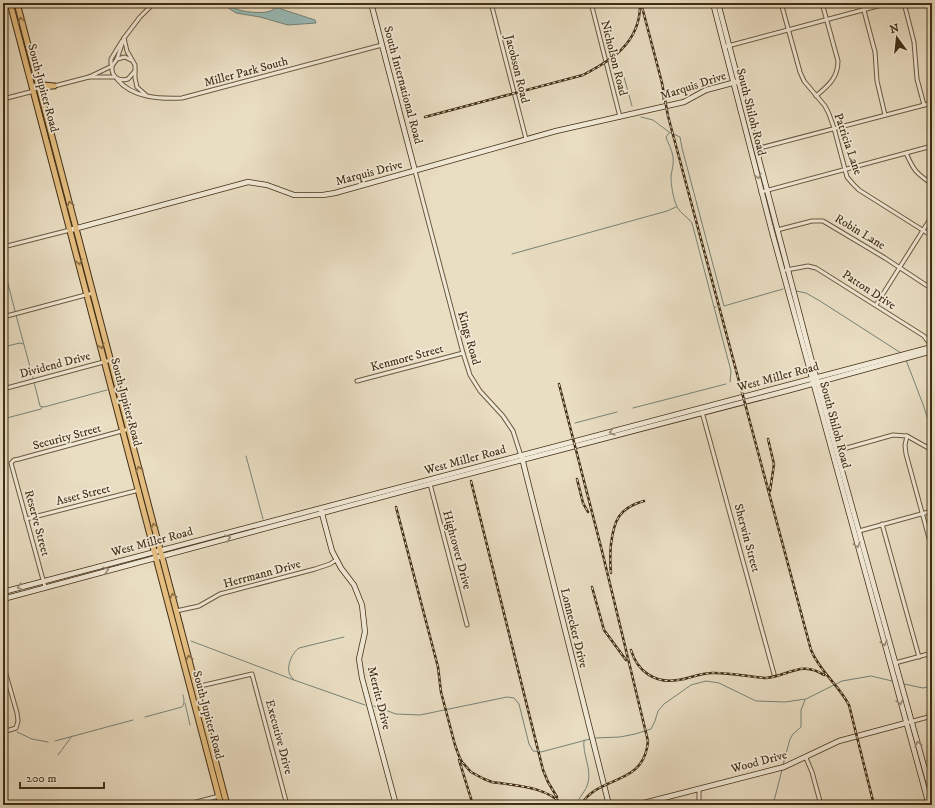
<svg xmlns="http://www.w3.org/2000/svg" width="935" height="808" font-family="'IM FELL DW Pica',serif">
	<rect width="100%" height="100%" fill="#e9ddc2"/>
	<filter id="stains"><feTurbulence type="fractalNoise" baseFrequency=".005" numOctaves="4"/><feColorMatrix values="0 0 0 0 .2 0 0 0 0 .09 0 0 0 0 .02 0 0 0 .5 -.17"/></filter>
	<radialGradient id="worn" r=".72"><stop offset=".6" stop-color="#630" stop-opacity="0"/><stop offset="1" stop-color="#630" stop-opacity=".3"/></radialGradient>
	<!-- water -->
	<path fill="#99bbb8" stroke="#768377" d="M221 3C231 3 231 7 239 10 246 12 268 15 274 9V3H279L281 9 315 20 316 23 288 25 260 17 236 13Z"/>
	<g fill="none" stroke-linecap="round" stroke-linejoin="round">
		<!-- stream -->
		<g stroke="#768377" stroke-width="1">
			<polyline points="615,74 622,75 624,77 632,106"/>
			<polyline points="641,117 653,120 669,132 680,137 682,148 724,306 783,289"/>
			<path d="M669 133 666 137C668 144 672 149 673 157 674 163 672 170 671 176 671 185 673 198 677 207 681 214 688 217 692 223L714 307"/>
			<polyline points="512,254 667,211 676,207"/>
			<polyline points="3,264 15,311"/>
			<polyline points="796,291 806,293 820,301 901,353"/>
			<polyline points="716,307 714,307 731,371 730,382"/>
			<polyline points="16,315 33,378"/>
			<polyline points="3,347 20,343 23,344"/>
			<polyline points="906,360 924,407 927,417 929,421 932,422"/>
			<polyline points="34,382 40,406 44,407 107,390"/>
			<polyline points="633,408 726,384"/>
			<polyline points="3,419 41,409 42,407"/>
			<polyline points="575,423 617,412"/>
			<polyline points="246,456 263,519"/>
			<polyline points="191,641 294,680 365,705"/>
			<path d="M294 680C292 677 289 675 289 672 287 664 293 652 299 648L344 637"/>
			<polyline points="904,684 923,688 932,686"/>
			<polyline points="3,700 4,704"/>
			<polyline points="185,703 190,725"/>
			<polyline points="374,706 396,714 420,715 507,697 514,698 519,704 529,744 533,751 541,752 590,739"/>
			<path d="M145 717 182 707C185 703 184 699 183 695"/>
			<polyline points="17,732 32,739 48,742"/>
			<polyline points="595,738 620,737 635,734 651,729 655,721 658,711 664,704 691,685 706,681 719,683 756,701 785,702 806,699 842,681 871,676 892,681"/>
			<polyline points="55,741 133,720"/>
			<polyline points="58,755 72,736"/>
			<polyline points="783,765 790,739 793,734 801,727 801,710 805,700"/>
			<path d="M576 805C579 797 586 791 588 783 592 769 582 754 584 740"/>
			<polyline points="773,805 782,770"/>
		</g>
		<defs>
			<g id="street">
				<polyline points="491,3 526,139"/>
				<polyline points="591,3 620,117"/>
				<polyline points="781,3 800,72 804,81 825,106 829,114 834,128 847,177 853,184 859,190 932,236"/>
				<polyline points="862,3 875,52 877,81 885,115"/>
				<polyline points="904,3 914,42 917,79 924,105"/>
				<polyline points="124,38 127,51 135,65 135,78 137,87 146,95"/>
				<polyline points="724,47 889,3"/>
				<polyline points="117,59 125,57 131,60"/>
				<polyline points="111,64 111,59 122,41"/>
				<path d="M112 66C111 76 118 82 128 79L135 71"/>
				<polyline points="89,77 115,77"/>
				<path d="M117 79C132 98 160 99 182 98L382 45"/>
				<polyline points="39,90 89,77 112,66 117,59 124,38 140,17 154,3"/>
				<path d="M816 96C828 86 838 78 838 61L822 3"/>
				<polyline points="3,99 34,91"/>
				<polyline points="756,149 932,103"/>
				<path d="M906 153C914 171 916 173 932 184"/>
				<polyline points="415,171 463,353 470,375 480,391 503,416 513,431 521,456"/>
				<polyline points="761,192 932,146"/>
				<polyline points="777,230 812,221 823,221 885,258 932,289"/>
				<polyline points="3,247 70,230"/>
				<polyline points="786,270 808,266 816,268 924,336 930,344 932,354"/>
				<polyline points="876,305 932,216"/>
				<polyline points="3,317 93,293"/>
				<polyline points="357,381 463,353"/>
				<polyline points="3,389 111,360"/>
				<polyline points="702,412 774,674"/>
				<polyline points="907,436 905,445 906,454 932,549"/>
				<polyline points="836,451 893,435 907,436 932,450"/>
				<polyline points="430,484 467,625"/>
				<polyline points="26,519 139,490"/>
				<polyline points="882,524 919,657"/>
				<polyline points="859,531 932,511"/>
				<polyline points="45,587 11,463 14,460 19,459 129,429"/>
				<polyline points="176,611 199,606 220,594 315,569 330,564 336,560"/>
				<polyline points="895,663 932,653"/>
				<polyline points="3,664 17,713 18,721 16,728 3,732"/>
				<polyline points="196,687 252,674 287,805"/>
				<polyline points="906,723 932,716"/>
				<polyline points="806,758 812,772 821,805"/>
				<polyline points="185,805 219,796"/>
				<polyline points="699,805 699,789"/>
			</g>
			<g id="secondary">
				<polyline points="371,3 415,171"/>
				<polyline points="713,3 772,232 929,805"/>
				<polyline points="718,3 816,377 932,795"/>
				<polyline points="70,230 248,182 267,185 294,195 323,195 335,193 556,131 684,102 706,90 736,82"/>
				<polyline points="522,458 609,805"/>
				<polyline points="321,510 332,551 341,568 354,585 362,605 365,632 359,659 362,678 396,805"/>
				<polyline points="3,592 932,347"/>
				<polyline points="3,599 430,484 790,390 932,351"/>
				<polyline points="636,805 784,767 839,741 906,723"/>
			</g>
			<g id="primary">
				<polyline points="10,3 221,805"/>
				<polyline points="17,3 227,805"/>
				<polyline points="37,79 44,85 54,86"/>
			</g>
		</defs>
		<!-- street casing -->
		<use href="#street" stroke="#6b5a40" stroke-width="5"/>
		<!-- secondary casing -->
		<use href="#secondary" stroke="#412e15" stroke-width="6"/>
		<!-- primary casing -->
		<use href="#primary" stroke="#412e15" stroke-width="7"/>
		<!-- street -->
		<use href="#street" stroke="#f1e9d7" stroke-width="3"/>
		<!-- secondary -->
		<use href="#secondary" stroke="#f1e9d7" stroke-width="4.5"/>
		<!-- primary -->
		<use href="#primary" stroke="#e4be81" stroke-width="5"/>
		<defs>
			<g id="rail">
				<path d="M641 3 662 83 668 116 811 650C820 672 838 684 849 705L874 805"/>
				<polyline points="3,4 5,3"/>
				<path d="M425 117 583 75C612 60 639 43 640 7"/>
				<polyline points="3,282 6,282"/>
				<path d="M559 384 602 551 648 741C644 787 599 774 581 805"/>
				<polyline points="768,439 774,464 770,491"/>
				<polyline points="577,479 583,503 588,512"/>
				<polyline points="471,481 543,770 548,782 557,797"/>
				<path d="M396 507 438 667 441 692 455 745 459 756 462 762 471 772 484 779 492 782C517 786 545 786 563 805"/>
				<path d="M611 573C610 563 610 554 611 544 614 520 619 508 644 501"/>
				<polyline points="592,587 604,630 626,660"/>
				<path d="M631 650C637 671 655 684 678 680 689 679 700 673 711 673 729 672 748 677 766 678 788 676 802 660 824 675"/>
				<polyline points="459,760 473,805"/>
			</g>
		</defs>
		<!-- rail casing -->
		<use href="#rail" stroke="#412e15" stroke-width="2.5"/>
		<!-- rail -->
		<use href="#rail" stroke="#f1e9d7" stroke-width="1" stroke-dasharray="3" stroke-linecap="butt"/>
	</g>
	<!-- one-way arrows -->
	<defs><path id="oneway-chevron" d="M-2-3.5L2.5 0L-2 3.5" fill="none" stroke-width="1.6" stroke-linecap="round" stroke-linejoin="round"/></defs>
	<g stroke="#8a6f46">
		<use href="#oneway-chevron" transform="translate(21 20) rotate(-105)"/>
		<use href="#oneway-chevron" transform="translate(70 204) rotate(-105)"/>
		<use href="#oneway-chevron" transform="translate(79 262) rotate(76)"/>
		<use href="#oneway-chevron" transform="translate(101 346) rotate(75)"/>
		<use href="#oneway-chevron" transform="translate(139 469) rotate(-105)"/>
		<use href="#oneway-chevron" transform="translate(154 526) rotate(-105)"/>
		<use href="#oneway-chevron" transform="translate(173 596) rotate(-105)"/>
		<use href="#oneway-chevron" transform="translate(189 658) rotate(-104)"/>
	</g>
	<g stroke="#998c76">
		<use href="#oneway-chevron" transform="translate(758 176) rotate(76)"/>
		<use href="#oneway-chevron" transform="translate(612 432) rotate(166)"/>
		<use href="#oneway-chevron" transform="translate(228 538) rotate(-15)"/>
		<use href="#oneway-chevron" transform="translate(857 545) rotate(75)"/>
		<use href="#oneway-chevron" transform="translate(106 570) rotate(-15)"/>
		<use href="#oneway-chevron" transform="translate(20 587) rotate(164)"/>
		<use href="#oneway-chevron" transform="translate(884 643) rotate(75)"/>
		<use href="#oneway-chevron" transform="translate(900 702) rotate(75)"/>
		<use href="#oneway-chevron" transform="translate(918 744) rotate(-105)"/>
	</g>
	<g text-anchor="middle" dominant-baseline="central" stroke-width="3.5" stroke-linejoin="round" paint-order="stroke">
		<!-- street labels -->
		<g font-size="12" fill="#412e15" stroke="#f1e9d7">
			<text transform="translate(614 58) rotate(76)">Nicholson Road</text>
			<text transform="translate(517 69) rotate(76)">Jacobson Road</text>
			<text transform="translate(246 72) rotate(-15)">Miller Park South</text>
			<text transform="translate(403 85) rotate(75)">South International Road</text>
			<text transform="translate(693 86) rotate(-18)">Marquis Drive</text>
			<text transform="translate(43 88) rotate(75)">South Jupiter Road</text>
			<text transform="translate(751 112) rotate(76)">South Shiloh Road</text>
			<text transform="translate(848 144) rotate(71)">Patricia Lane</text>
			<text transform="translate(369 173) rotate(-15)">Marquis Drive</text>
			<text transform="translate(860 232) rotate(31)">Robin Lane</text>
			<text transform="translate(869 290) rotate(33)">Patton Drive</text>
			<text transform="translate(469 338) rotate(74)">Kings Road</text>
			<text transform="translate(407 358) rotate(-15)">Kenmore Street</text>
			<text transform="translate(55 365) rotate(-15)">Dividend Drive</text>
			<text transform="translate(778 377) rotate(-15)">West Miller Road</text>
			<text transform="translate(126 402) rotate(75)">South Jupiter Road</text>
			<text transform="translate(835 425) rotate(75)">South Shiloh Road</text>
			<text transform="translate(67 437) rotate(-15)">Security Street</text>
			<text transform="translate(465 460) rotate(-15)">West Miller Road</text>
			<text transform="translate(83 495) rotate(-14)">Asset Street</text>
			<text transform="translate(37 523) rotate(75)">Reserve Street</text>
			<text transform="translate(747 538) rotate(75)">Sherwin Street</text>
			<text transform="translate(152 542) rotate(-15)">West Miller Road</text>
			<text transform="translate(457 550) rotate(75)">Hightower Drive</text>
			<text transform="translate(262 574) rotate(-15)">Herrmann Drive</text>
			<text transform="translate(574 628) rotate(76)">Lonnecker Drive</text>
			<text transform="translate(379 698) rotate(76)">Merritt Drive</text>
			<text transform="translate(208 715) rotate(75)">South Jupiter Road</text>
			<text transform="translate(279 737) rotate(75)">Executive Drive</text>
			<text transform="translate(759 762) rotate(-15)">Wood Drive</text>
		</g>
	</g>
	<!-- margin -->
	<rect width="935" height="808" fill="none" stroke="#e9ddc2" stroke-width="16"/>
	<rect x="4" y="4" width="927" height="800" fill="none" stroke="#412e15" stroke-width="2"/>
	<rect x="8" y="8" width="919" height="792" fill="none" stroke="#412e15"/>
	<!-- north arrow -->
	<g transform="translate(897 38) rotate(345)" stroke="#f1e9d7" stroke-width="3" paint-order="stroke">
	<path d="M0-3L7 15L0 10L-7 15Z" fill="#412e15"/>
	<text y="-6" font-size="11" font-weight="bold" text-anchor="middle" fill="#412e15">N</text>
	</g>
	<!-- scale -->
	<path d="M20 782v6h84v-6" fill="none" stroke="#412e15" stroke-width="2"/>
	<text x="26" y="782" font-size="12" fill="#412e15" stroke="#f1e9d7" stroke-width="3" paint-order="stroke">200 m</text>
	<rect width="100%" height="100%" filter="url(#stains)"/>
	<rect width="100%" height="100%" fill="url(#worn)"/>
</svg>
